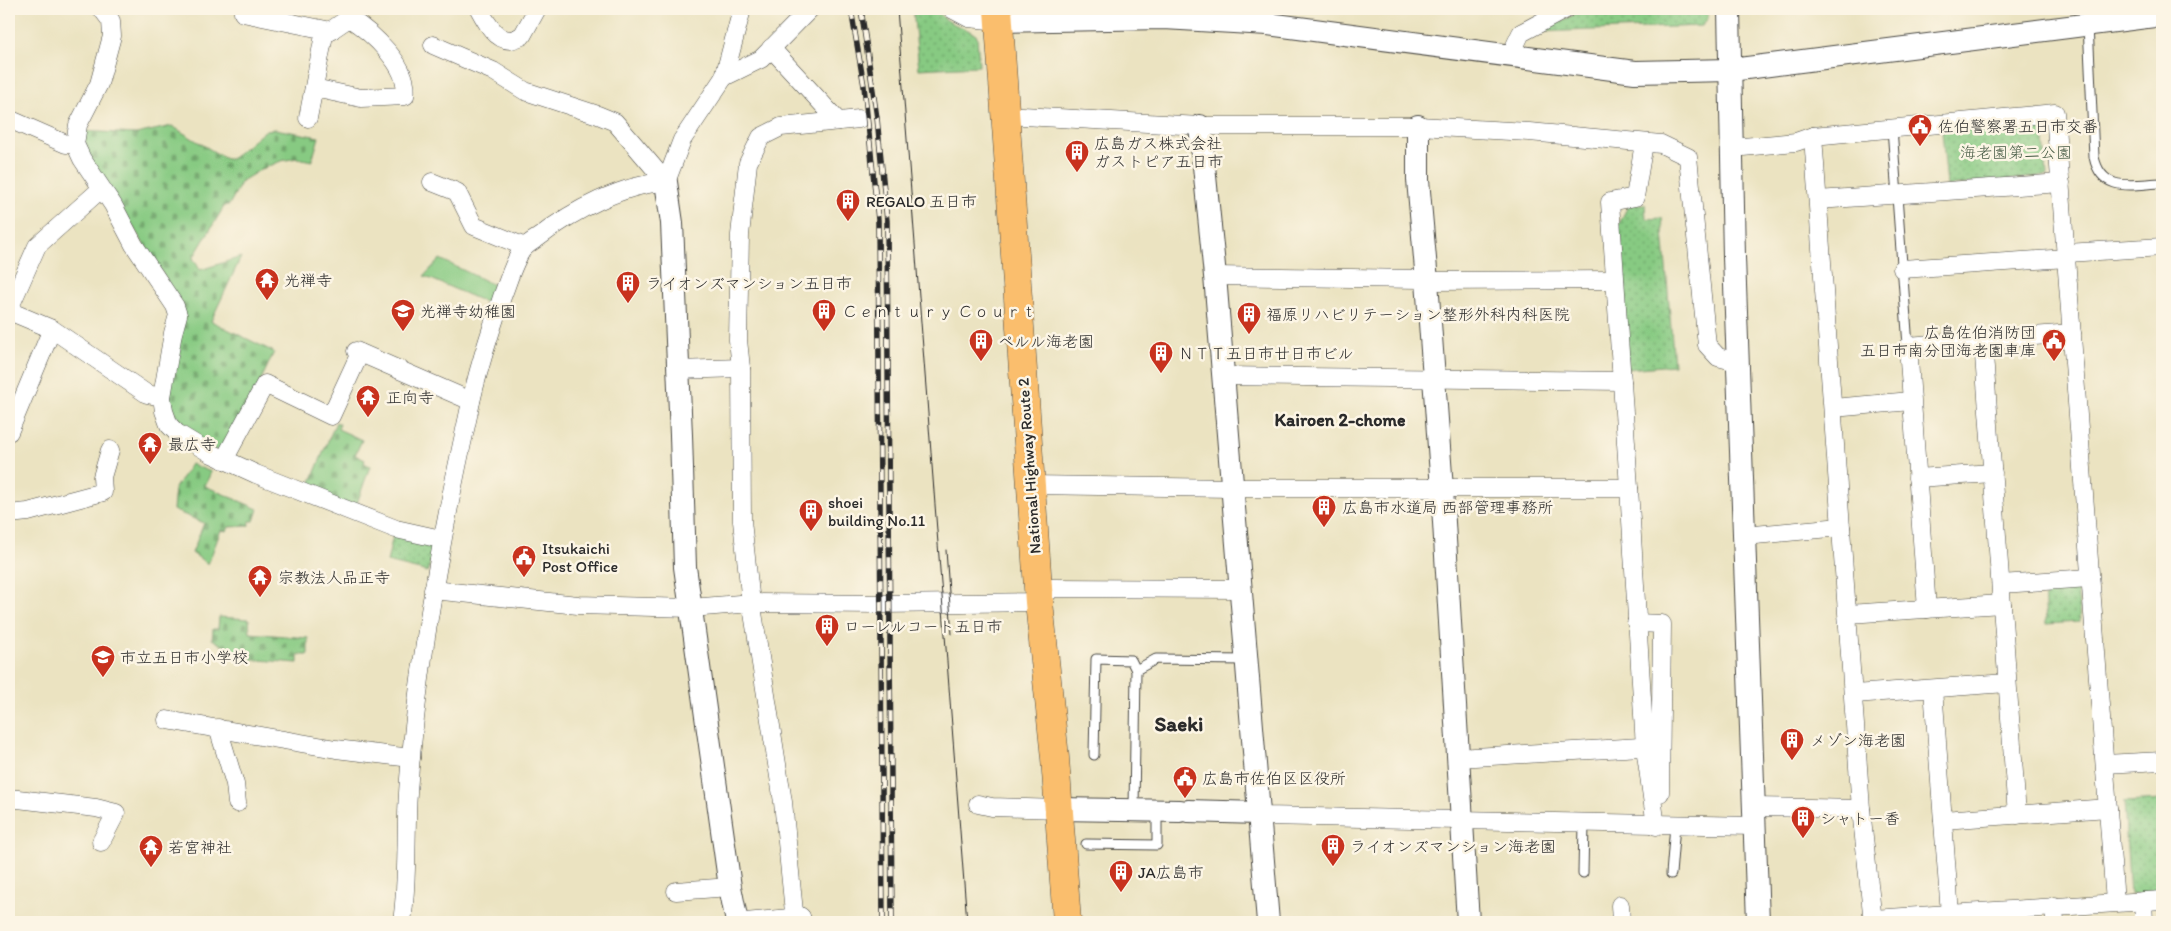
<svg xmlns="http://www.w3.org/2000/svg" width="2171" height="931" font-family="Itim,'Klee One',sans-serif">
	<defs>
		<pattern id="cemetery-stones" width="16" height="16" patternUnits="userSpaceOnUse" patternTransform="scale(1.25)"><rect width="16" height="16" fill="#87ca82"/><path d="M2 7V4a2 2 0 0 1 4 0v3zM10 15v-3a2 2 0 0 1 4 0v3z" fill="#6fa46b"/></pattern>
		<pattern id="park-dots" width="8" height="8" patternUnits="userSpaceOnUse" patternTransform="scale(1.25)"><rect width="8" height="8" fill="#87ca82"/><path d="M2 2h.1M6 6h.1" fill="none" stroke="#6fa46b" stroke-width="1.8" stroke-linecap="round"/></pattern>
	</defs>
	<rect width="100%" height="100%" fill="#fcf5e5"/>
	<filter id="ink" filterUnits="userSpaceOnUse"><feTurbulence type="fractalNoise" baseFrequency=".02" numOctaves="2"/><feDisplacementMap in="SourceGraphic" scale="10" xChannelSelector="R" yChannelSelector="G"/><feConvolveMatrix kernelMatrix="1 2 1 2 8 2 1 2 1" color-interpolation-filters="sRGB"/></filter>
	<filter id="wash" filterUnits="userSpaceOnUse"><feTurbulence type="fractalNoise" baseFrequency=".0096" numOctaves="4" result="noise"/><feDisplacementMap in="SourceGraphic" scale="20" xChannelSelector="R" yChannelSelector="G"/><feGaussianBlur stdDeviation="1.12" result="paint"/><feColorMatrix in="noise" values="0 0 0 0 0 0 0 0 0 0 0 0 0 0 0 0 0 1.4 0 .05"/><feComposite in="paint" operator="in"/></filter>
	<g filter="url(#wash)">
		<rect width="100%" height="100%" fill="#ebe3c1"/>
		<!-- grass -->
		<polygon fill="#87ca82" stroke="#597a56" points="440,259 500,288 494,306 424,276"/>
		<!-- cemetery -->
		<g fill="url(#cemetery-stones)" stroke="#597a56">
			<polygon points="172,126 226,159 231,159 266,130 275,129 319,137 312,161 297,158 281,161 260,170 242,181 229,205 225,205 193,258 200,270 241,257 211,321 274,352 240,425 223,454 181,432 169,414 171,366 168,283 83,147 83,131 136,134"/>
			<polygon points="336,422 340,424 338,429 362,440 355,455 365,460 364,463 370,466 355,509 307,491"/>
			<polygon points="191,464 211,472 205,486 258,509 254,521 250,521 249,526 229,527 227,531 221,530 208,564 192,553 204,523 173,510 175,488"/>
			<polygon points="219,617 249,619 250,633 308,638 308,655 298,655 298,663 245,659 212,639 213,629 218,629"/>
		</g>
		<!-- park -->
		<g fill="url(#park-dots)" stroke="#597a56">
			<path d="M913 9H936C948 27 963 24 977 36L979 66 919 69Z"/>
			<polygon points="1586,9 1708,9 1708,18 1702,26 1539,32"/>
			<polygon points="2039,122 2043,127 2047,176 1947,186 1942,131"/>
			<polygon points="1629,204 1645,204 1646,219 1662,218 1674,365 1627,369 1617,228"/>
			<polygon points="394,531 434,544 428,572 387,562"/>
			<polygon points="2077,585 2080,622 2046,624 2044,588"/>
			<polygon points="2162,800 2162,893 2130,895 2124,802"/>
		</g>
	</g>
	<g filter="url(#ink)">
		<g fill="none" stroke-linecap="round" stroke-linejoin="round">
			<defs>
				<g id="service">
					<path d="M2088 24 2094 157C2102 194 2133 184 2162 183"/>
					<polyline points="1892,128 1908,346"/>
					<polyline points="1136,670 1156,659 1246,660"/>
					<polyline points="1094,755 1096,659 1131,660 1136,670 1134,810"/>
					<polyline points="1086,844 1157,845 1157,811"/>
					<polyline points="1583,873 1584,824"/>
					<polyline points="1671,874 1675,825"/>
				</g>
				<g id="minor">
					<polyline points="102,9 111,21 112,36 99,84 78,125 75,144 82,159 113,205 134,245 175,306 178,315 173,333 162,397 164,411 169,425 177,433 210,453 256,474 396,529 441,539"/>
					<path d="M479 9C485 20 495 40 510 40 513 40 519 37 522 36L537 9"/>
					<polyline points="952,9 969,18 999,21"/>
					<polyline points="243,13 331,31"/>
					<polyline points="433,45 493,71 525,91 598,115 615,122 666,182"/>
					<polyline points="771,48 838,121"/>
					<polyline points="1510,56 1521,33 1566,9"/>
					<polyline points="724,77 761,59 810,9"/>
					<path d="M314 88 361 98 405 96C411 67 371 32 349 18"/>
					<polyline points="1006,115 1200,126 1418,126 1529,132 1661,144 1688,157 1707,345 1718,357 1737,362"/>
					<polyline points="308,118 324,35 349,18 350,9"/>
					<polyline points="9,119 66,144 75,144"/>
					<polyline points="1813,136 1861,809 1873,922"/>
					<polyline points="1732,148 1796,142 1813,136 2055,113 2115,902"/>
					<polyline points="432,182 457,192 474,226 525,247"/>
					<polyline points="666,182 682,140 724,77 742,9"/>
					<polyline points="1818,200 2061,183"/>
					<polyline points="2067,253 2162,247"/>
					<polyline points="1902,269 2067,258"/>
					<polyline points="1215,276 1421,279 1427,281 1615,280"/>
					<polyline points="9,309 37,246 101,189"/>
					<polyline points="9,311 52,329 147,394 162,397"/>
					<polyline points="1983,341 2017,815"/>
					<polyline points="356,351 471,401"/>
					<polyline points="677,370 741,368"/>
					<polyline points="1224,376 1622,381"/>
					<polyline points="1833,408 1911,401"/>
					<polyline points="9,432 52,329"/>
					<polyline points="224,460 265,384 331,416 360,353"/>
					<polyline points="1917,478 1993,473"/>
					<polyline points="1031,485 1232,488 1629,488 1645,747 1656,826"/>
					<polyline points="1629,488 1610,202 1635,197 1644,143"/>
					<polyline points="9,514 28,512 103,492 102,477 110,450"/>
					<polyline points="1744,536 1841,527"/>
					<polyline points="2001,584 2090,578"/>
					<polyline points="433,590 578,605 691,608 752,603 881,604 1039,602 1052,588 1241,589"/>
					<polyline points="1927,609 1908,346 2072,333"/>
					<polyline points="1848,614 2002,604"/>
					<polyline points="1636,623 1662,624 1660,793"/>
					<polyline points="1933,689 1950,914"/>
					<polyline points="1854,694 2007,683"/>
					<polyline points="167,720 336,749 411,758"/>
					<polyline points="218,728 235,784 237,803"/>
					<polyline points="1458,758 1657,746"/>
					<polyline points="2105,764 2162,761"/>
					<polyline points="9,798 96,808 116,813 101,842"/>
					<polyline points="978,804 992,807 1059,809"/>
					<polyline points="1753,807 1861,809"/>
					<polyline points="1259,813 1265,816 1754,826"/>
					<polyline points="1943,820 2108,808"/>
					<polyline points="676,891 730,887"/>
					<polyline points="2143,901 2144,922"/>
					<polyline points="1620,905 1621,922"/>
					<polyline points="2054,906 2055,922"/>
					<polyline points="1873,919 2162,900"/>
					<path d="M402 922C407 888 406 855 407 820 407 799 409 777 411 756 422 640 443 529 468 416 476 375 489 336 502 297 508 282 513 263 522 250 526 245 534 240 539 237 572 211 623 184 666 182"/>
					<polyline points="745,922 801,917"/>
					<polyline points="803,922 801,917 794,912 783,802 750,594 742,521 741,368 738,340 740,235 748,163 761,137 781,127 859,119"/>
				</g>
				<g id="tertiary">
					<polyline points="1729,9 1734,257 1758,922"/>
					<polyline points="999,21 1164,18 1268,24 1635,72 1731,70 2162,15"/>
					<polyline points="1200,126 1215,276 1268,922"/>
					<polyline points="1418,126 1418,180 1427,281 1442,489 1468,922"/>
					<polyline points="666,182 672,223 681,435 685,567 730,887 737,922"/>
					<polyline points="1059,809 1180,811"/>
					<polyline points="1188,811 1259,813"/>
				</g>
				<polyline id="trunk" points="998,9 1039,602 1055,758 1067,922"/>
			</defs>
			<!-- service casing -->
			<use href="#service" stroke="#484742" stroke-width="11"/>
			<!-- minor casing -->
			<use href="#minor" stroke="#484742" stroke-width="19"/>
			<!-- tertiary casing -->
			<use href="#tertiary" stroke="#484742" stroke-width="24"/>
			<!-- trunk casing -->
			<use href="#trunk" stroke="#484742" stroke-width="29"/>
			<!-- service -->
			<use href="#service" stroke="#fff" stroke-width="9"/>
			<!-- minor -->
			<use href="#minor" stroke="#fff" stroke-width="18"/>
			<!-- tertiary -->
			<use href="#tertiary" stroke="#fff" stroke-width="22"/>
			<!-- trunk -->
			<use href="#trunk" stroke="#fabe6d" stroke-width="28"/>
			<!-- tram -->
			<g stroke="#2b2b2b" stroke-width="1">
				<polyline points="897,9 967,922"/>
				<polyline points="946,550 952,634"/>
			</g>
			<defs>
				<g id="rail">
					<polyline points="851,9 864,86 878,220 883,922"/>
					<polyline points="861,9 877,118 887,221 892,922"/>
				</g>
			</defs>
			<!-- rail casing -->
			<use href="#rail" stroke="#2b2b2b" stroke-width="5.5"/>
			<!-- rail -->
			<use href="#rail" stroke="#fcf5e5" stroke-width="4" stroke-dasharray="11" stroke-linecap="butt"/>
		</g>
	</g>
	<!-- icons -->
	<defs>
		<symbol id="civic-pin" viewBox="-11 -11 22 30"><path d="M0 17L-7.5 6A9.5 9.5 0 1 1 7.5 6Z" fill="#c8321e" stroke="#fcf5e5"/><path d="M-.6-6.5H3V-4.5H.6V-3L4-1V1h2V6H-6V1h2V-1L-.6-3ZM-1.2 2.5V6h2.4V2.5Z" fill="#fff"/></symbol>
		<symbol id="building-pin" viewBox="-11 -11 22 30"><path d="M0 17L-7.5 6A9.5 9.5 0 1 1 7.5 6Z" fill="#c8321e" stroke="#fcf5e5"/><path d="M-4-6H4V6H1V3H-1V6H-4ZM-2.5-4.3h1.7v1.8h-1.7ZM.8-4.3h1.7v1.8H.8ZM-2.5-1h1.7V.8h-1.7ZM.8-1h1.7V.8H.8Z" fill="#fff"/></symbol>
		<symbol id="temple-pin" viewBox="-11 -11 22 30"><path d="M0 17L-7.5 6A9.5 9.5 0 1 1 7.5 6Z" fill="#c8321e" stroke="#fcf5e5"/><path d="M0-6L5-2H3V0L6.5 2.5H4V6H1.5V3h-3V6H-4V2.5H-6.5L-3 0V-2H-5Z" fill="#fff"/></symbol>
		<symbol id="school-pin" viewBox="-11 -11 22 30"><path d="M0 17L-7.5 6A9.5 9.5 0 1 1 7.5 6Z" fill="#c8321e" stroke="#fcf5e5"/><path d="M0-5L7-2L0 1L-7-2ZM-4 1L0 2.5L4 1V4Q0 6-4 4Z" fill="#fff"/></symbol>
	</defs>
	<g fill-rule="evenodd">
		<use href="#civic-pin" x="1906" y="112" width="28" height="38"/>
		<use href="#building-pin" x="1063" y="138" width="28" height="38"/>
		<use href="#building-pin" x="834" y="187" width="28" height="38"/>
		<use href="#temple-pin" x="253" y="266" width="28" height="38"/>
		<use href="#building-pin" x="614" y="269" width="28" height="38"/>
		<use href="#school-pin" x="389" y="297" width="28" height="38"/>
		<use href="#building-pin" x="810" y="297" width="28" height="38"/>
		<use href="#building-pin" x="1235" y="300" width="28" height="38"/>
		<use href="#building-pin" x="967" y="327" width="28" height="38"/>
		<use href="#civic-pin" x="2040" y="327" width="28" height="38"/>
		<use href="#building-pin" x="1147" y="339" width="28" height="38"/>
		<use href="#temple-pin" x="354" y="383" width="28" height="38"/>
		<use href="#temple-pin" x="136" y="430" width="28" height="38"/>
		<use href="#building-pin" x="1310" y="493" width="28" height="38"/>
		<use href="#building-pin" x="797" y="497" width="28" height="38"/>
		<use href="#civic-pin" x="510" y="543" width="28" height="38"/>
		<use href="#temple-pin" x="246" y="563" width="28" height="38"/>
		<use href="#building-pin" x="813" y="612" width="28" height="38"/>
		<use href="#school-pin" x="89" y="643" width="28" height="38"/>
		<use href="#building-pin" x="1778" y="726" width="28" height="38"/>
		<use href="#civic-pin" x="1171" y="764" width="28" height="38"/>
		<use href="#building-pin" x="1789" y="804" width="28" height="38"/>
		<use href="#building-pin" x="1319" y="832" width="28" height="38"/>
		<use href="#temple-pin" x="137" y="833" width="28" height="38"/>
		<use href="#building-pin" x="1107" y="858" width="28" height="38"/>
	</g>
	<g text-anchor="middle" dominant-baseline="central" stroke-width="5" stroke-linejoin="round" paint-order="stroke">
		<!-- poi labels -->
		<g font-size="16" fill="#2b2b2b" stroke="#fcf5e5" text-anchor="start">
			<text x="1938" y="126">佐伯警察署五日市交番</text>
			<text x="1094" y="143">広島ガス株式会社<tspan x="1094" dy="18">ガストピア五日市</tspan></text>
			<text x="866" y="201">REGALO 五日市</text>
			<text x="284" y="280">光禅寺</text>
			<text x="646" y="283">ライオンズマンション五日市</text>
			<text x="420" y="311">光禅寺幼稚園</text>
			<text x="842" y="311">Ｃｅｎｔｕｒｙ Ｃｏｕｒｔ</text>
			<text x="1266" y="314">福原リハビリテーション整形外科内科医院</text>
			<text x="2036" y="332" text-anchor="end">広島佐伯消防団<tspan x="2036" dy="18">五日市南分団海老園車庫</tspan></text>
			<text x="998" y="341">ペルル海老園</text>
			<text x="1178" y="353">ＮＴＴ五日市廿日市ビル</text>
			<text x="386" y="397">正向寺</text>
			<text x="168" y="444">最広寺</text>
			<text x="828" y="502">shoei<tspan x="828" dy="18">building No.11</tspan></text>
			<text x="1342" y="507">広島市水道局 西部管理事務所</text>
			<text x="542" y="548">Itsukaichi<tspan x="542" dy="18">Post Office</tspan></text>
			<text x="278" y="577">宗教法人品正寺</text>
			<text x="844" y="626">ローレルコート五日市</text>
			<text x="120" y="657">市立五日市小学校</text>
			<text x="1810" y="740">メゾン海老園</text>
			<text x="1202" y="778">広島市佐伯区区役所</text>
			<text x="1820" y="818">シャトー香</text>
			<text x="1350" y="846">ライオンズマンション海老園</text>
			<text x="168" y="847">若宮神社</text>
			<text x="1138" y="872">JA広島市</text>
		</g>
		<!-- park labels -->
		<g font-size="16" fill="#475b45" stroke="#fcf5e5">
			<text x="2016" y="152">海老園第二公園</text>
		</g>
		<!-- street labels -->
		<g font-size="16" fill="#2b2b2b" stroke="#fcf5e5">
			<text transform="translate(1029 466) rotate(-94)">National Highway Route 2</text>
		</g>
		<!-- neighbourhood labels -->
		<g font-size="18" font-weight="bold" fill="#2b2b2b" stroke="#fcf5e5">
			<text x="1340" y="420">Kairoen 2-chome</text>
		</g>
		<!-- district labels -->
		<g font-size="21" font-weight="bold" fill="#2b2b2b" stroke="#fcf5e5">
			<text x="1179" y="723">Saeki</text>
		</g>
	</g>
	<!-- margin -->
	<rect width="2171" height="931" fill="none" stroke="#fcf5e5" stroke-width="30"/>
</svg>
